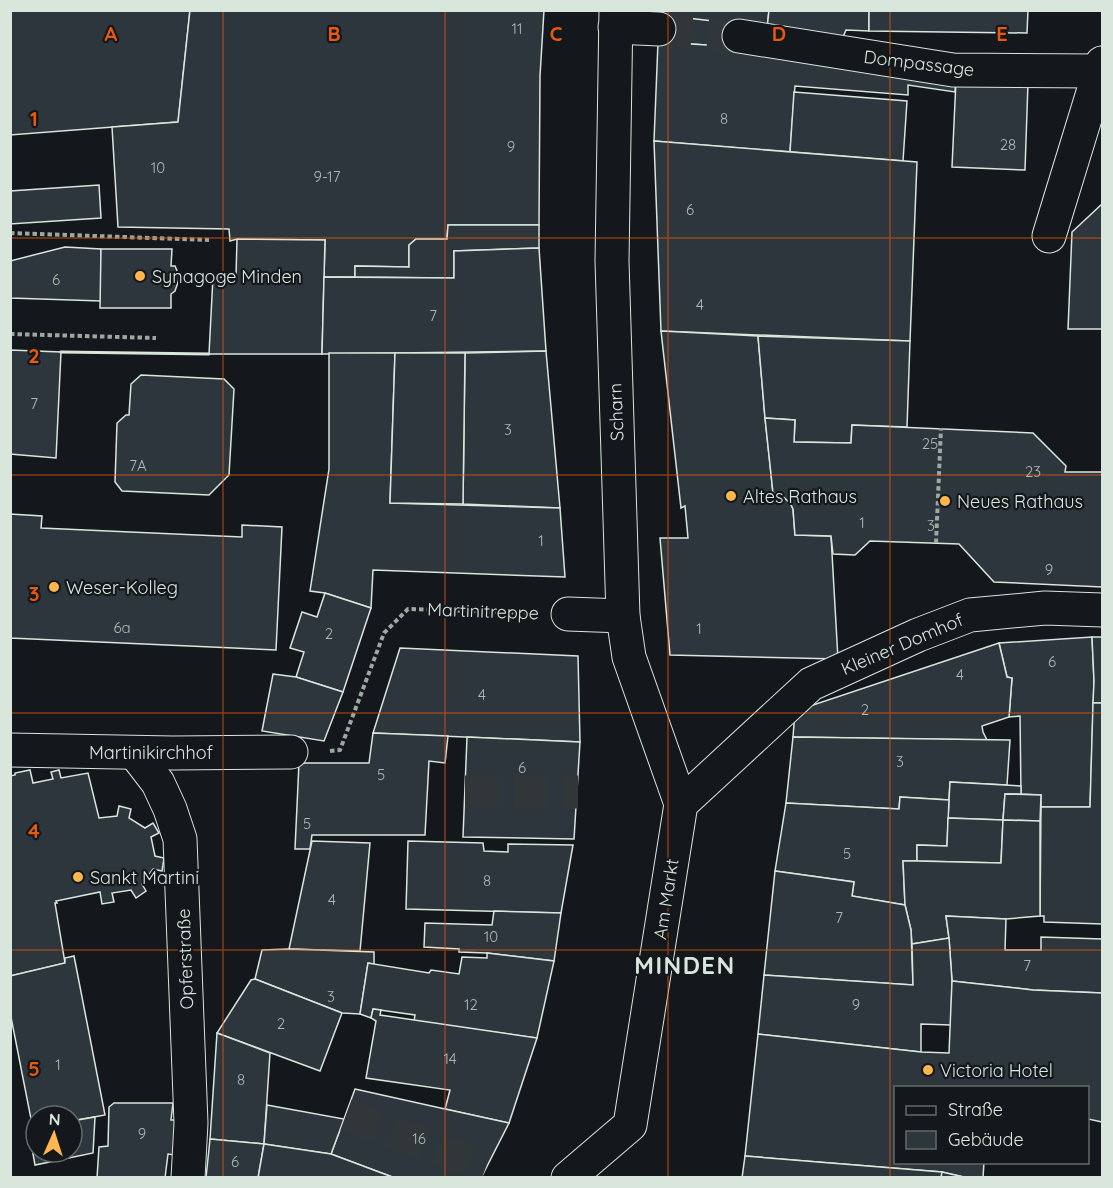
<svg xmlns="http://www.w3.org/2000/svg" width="1113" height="1188" font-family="Quicksand,sans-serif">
	<rect width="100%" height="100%" fill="#14181c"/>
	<!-- building -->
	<g fill="#2c363c" stroke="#d8e6dc" stroke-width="1.5">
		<polygon points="10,10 190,10 178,122 10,135"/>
		<polygon points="190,10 544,10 540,76 539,225 448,225 447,239 416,239 409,245 409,267 355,266 355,277 324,277 325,240 237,239 230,241 229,229 118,227 112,127 178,122"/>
		<polygon points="661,10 769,10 767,29 660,15"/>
		<polygon points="769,10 869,10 869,31 846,30 843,37 767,29"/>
		<polygon points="869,10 1028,10 1027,33 869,31"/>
		<polygon points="660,15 740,24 739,47 658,42"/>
		<polygon points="658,42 756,48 956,80 955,92 908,85 908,95 795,86 790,152 654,141"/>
		<polygon points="956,80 1028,83 1025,170 952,167"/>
		<polygon points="794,92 907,101 903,161 790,152"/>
		<polygon points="654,141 917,162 910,341 661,331"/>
		<polygon points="99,185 101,218 10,224 10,191"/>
		<polygon points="1102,204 1102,329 1068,329 1072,232"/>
		<polygon points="448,225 539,225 539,248 454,251 454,278 355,277 355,266 409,267 409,245 416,239 447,239"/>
		<polygon points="237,239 325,240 322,354 209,354 213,277 236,277"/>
		<polygon points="65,247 101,249 101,301 10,298 10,261"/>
		<polygon points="539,248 546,351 322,354 324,277 454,278 454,251"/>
		<polygon points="101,249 172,249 171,266 175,266 178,273 179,279 175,291 171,294 171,308 100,308"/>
		<polygon points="661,331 758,336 765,418 773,493 780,494 790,503 793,509 795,535 831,536 838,659 670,655 660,538 688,538 687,527 685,506 681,508"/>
		<polygon points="758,336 910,341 907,427 852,425 851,443 794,442 795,420 765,418"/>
		<polygon points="10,350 61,352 56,458 10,454"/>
		<polygon points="546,351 560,508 463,504 465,353"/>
		<polygon points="329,353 395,353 390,503 560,508 565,577 373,570 371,608 325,593 310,591 329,469"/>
		<polygon points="395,353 465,353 463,504 390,503"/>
		<polygon points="141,375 224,379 234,389 229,475 209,495 122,491 115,482 117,423 126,415 129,415 131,384"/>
		<polygon points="765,418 795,420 794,442 851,443 852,425 1033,433 1066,466 1065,472 1102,472 1102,587 994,582 959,544 870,541 855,555 833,554 831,536 795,535 793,509 790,503 780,494 773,493"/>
		<polygon points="10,514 42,516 41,528 242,537 242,525 282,527 276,650 10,638"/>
		<polygon points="325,593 371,608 343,692 296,677 304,652 290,648 302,612 317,617"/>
		<polygon points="1092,637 1094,681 1090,807 1041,807 1041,795 1021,794 1020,716 1009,717 1012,678 1007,677 999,643"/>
		<polygon points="1092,637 1102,637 1102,703 1093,703 1094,681"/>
		<polygon points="999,643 1007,677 1012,678 1009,717 982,726 983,732 987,740 793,737 795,711"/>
		<polygon points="400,648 578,656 580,742 373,733"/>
		<polygon points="273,674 296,677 343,692 324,741 262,731"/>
		<polygon points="1093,703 1102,703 1102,924 1044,922 1044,916 1040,916 1041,807 1090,807"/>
		<polygon points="373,733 448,736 445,763 429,761 425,835 312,835 310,849 295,849 299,763 369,763"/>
		<polygon points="467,737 580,742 574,839 463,837"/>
		<polygon points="793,737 1010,740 1007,785 950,782 949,800 900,797 899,809 786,803"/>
		<polygon points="30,770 33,783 53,779 51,772 59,770 61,778 88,773 99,818 117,816 119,806 131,809 129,818 145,828 153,823 159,833 151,837 155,856 164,858 162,871 153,869 142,884 146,891 136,898 131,890 112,893 114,902 102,904 100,892 56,901 57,903 55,903 65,963 10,976 10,776 15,775 15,773"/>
		<polygon points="950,782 1021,786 1021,794 1005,794 1003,820 948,818"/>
		<polygon points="1005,794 1041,795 1040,821 1003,820"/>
		<polygon points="900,797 949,800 947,846 917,845 917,861 903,861 905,905 852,896 854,882 775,871 786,803 899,809"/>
		<polygon points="948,818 1003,820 1001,863 917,861 917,845 947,846"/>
		<polygon points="1003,820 1040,821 1040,916 1006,919 946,916 949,938 912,944 911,930 905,905 903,861 917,861 1001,863"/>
		<polygon points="312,841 370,843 360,951 289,949"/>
		<polygon points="408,841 483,843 484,851 508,852 508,844 573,845 561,913 406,909"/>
		<polygon points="775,871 854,882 852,896 905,905 911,930 913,985 764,975"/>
		<polygon points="494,911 561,913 554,961 487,953 459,952 459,949 424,947 425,923 492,925"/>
		<polygon points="946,916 1006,919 1005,950 1041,950 1041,937 1102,939 1102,993 1033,990 952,981 949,938"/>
		<polygon points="949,938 952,981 951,1025 921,1024 921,1052 758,1034 764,975 913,985 912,944"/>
		<polygon points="289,949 374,952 374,964 368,963 360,1014 342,1013 255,979 262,950"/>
		<polygon points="487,953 554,961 537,1038 414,1021 415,1015 373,1009 371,1018 360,1014 368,963 429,973 431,970 459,974 462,957 487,958"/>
		<polygon points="74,956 105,1115 72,1121 72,1116 36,1116 36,1128 33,1129 10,1012 10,976 65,963 65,958"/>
		<polygon points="255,979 342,1013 320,1071 217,1033 251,980"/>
		<polygon points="952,981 1033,990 1102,993 1102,1122 1088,1119 1088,1088 896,1088 896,1162 984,1162 983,1178 968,1178 942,1172 745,1156 758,1034 921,1052 949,1053"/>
		<polygon points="373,1009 381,1010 380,1015 537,1038 509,1123 445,1109 450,1090 366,1078 376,1021 371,1018"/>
		<polygon points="217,1033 270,1053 264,1144 210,1139"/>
		<polygon points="355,1089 445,1109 509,1123 481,1178 395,1178 331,1154"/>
		<polygon points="114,1103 173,1103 171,1120 178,1120 175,1155 168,1154 165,1178 97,1178 99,1147 108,1146 109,1107"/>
		<polygon points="267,1105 344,1119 331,1154 264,1144"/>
		<polygon points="95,1117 93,1153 35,1165 30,1137 36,1136 36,1152 72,1152 72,1121"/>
		<polygon points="210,1139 264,1144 258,1178 206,1178"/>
		<polygon points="264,1144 331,1154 395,1178 258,1178"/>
		<polygon points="745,1156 942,1172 941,1178 742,1178"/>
		<polygon points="942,1172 968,1178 941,1178"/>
	</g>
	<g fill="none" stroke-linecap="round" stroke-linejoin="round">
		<!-- street-tunnel -->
		<g stroke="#313739" stroke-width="33" stroke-dasharray="33 16" stroke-linecap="butt">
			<polyline points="659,29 739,36"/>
			<polyline points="465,792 578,792"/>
			<polyline points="346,1115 486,1167"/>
		</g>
		<defs>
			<g id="street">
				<polyline points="616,10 612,261 623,616 629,657 681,804"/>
				<polyline points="615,27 659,29"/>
				<polyline points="739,36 953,70 1100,71"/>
				<polyline points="1049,236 1102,63"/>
				<polyline points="568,614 623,616"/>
				<polyline points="10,750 173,753 291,752"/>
				<polyline points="135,753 158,783 170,809 180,839 191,1123 188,1178"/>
				<polyline points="568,1178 630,1125 681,804 811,684 918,635 970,615 1045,608 1102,610"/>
			</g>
		</defs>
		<!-- street casing -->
		<use href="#street" stroke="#d8e6dc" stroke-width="35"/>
		<!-- path -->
		<g stroke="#9da8a2" stroke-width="4" stroke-dasharray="4.5 3" stroke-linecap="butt">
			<polyline points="10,233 209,240"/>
			<polyline points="10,334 156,338"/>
			<polyline points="936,543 941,428"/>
			<polyline points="330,751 340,750 384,633 408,609 531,613"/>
		</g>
		<!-- street -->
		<use href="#street" stroke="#14181c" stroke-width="33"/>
		<!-- wall -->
		<polyline stroke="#d8e6dc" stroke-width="3" points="61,352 209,354"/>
	</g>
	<!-- grid -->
	<path fill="none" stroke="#e8590c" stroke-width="1.5" stroke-opacity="0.55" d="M223 10V1178M445 10V1178M668 10V1178M890 10V1178M10 238H1102M10 475H1102M10 713H1102M10 950H1102"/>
	<!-- markers -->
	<g fill="#ffb74d" stroke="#14181c" stroke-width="2">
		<circle cx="140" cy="276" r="6"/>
		<circle cx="731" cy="496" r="6"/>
		<circle cx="945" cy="501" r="6"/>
		<circle cx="54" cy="587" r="6"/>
		<circle cx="78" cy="877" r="6"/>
		<circle cx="928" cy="1070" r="6"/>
	</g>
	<g text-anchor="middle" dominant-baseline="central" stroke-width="4.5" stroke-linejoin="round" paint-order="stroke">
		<!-- number labels -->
		<g font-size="15" fill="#adbab4">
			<text x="517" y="28">11</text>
			<text x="724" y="118">8</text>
			<text x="1008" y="144">28</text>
			<text x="511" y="146">9</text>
			<text x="158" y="167">10</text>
			<text x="327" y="176">9-17</text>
			<text x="690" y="209">6</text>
			<text x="56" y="279">6</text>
			<text x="700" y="304">4</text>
			<text x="433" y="315">7</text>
			<text x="34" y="403">7</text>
			<text x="508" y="429">3</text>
			<text x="930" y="443">25</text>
			<text x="138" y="465">7A</text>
			<text x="1033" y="471">23</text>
			<text x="862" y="522">1</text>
			<text x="931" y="525">3</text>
			<text x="541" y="540">1</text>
			<text x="1049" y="569">9</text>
			<text x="122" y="627">6a</text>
			<text x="699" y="628">1</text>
			<text x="329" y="633">2</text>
			<text x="1052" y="661">6</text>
			<text x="960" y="674">4</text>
			<text x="482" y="694">4</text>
			<text x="865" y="709">2</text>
			<text x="900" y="761">3</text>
			<text x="522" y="767">6</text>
			<text x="381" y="774">5</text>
			<text x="307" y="823">5</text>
			<text x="847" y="853">5</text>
			<text x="487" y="880">8</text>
			<text x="332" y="899">4</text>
			<text x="839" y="917">7</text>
			<text x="491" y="936">10</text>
			<text x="1027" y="965">7</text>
			<text x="331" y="996">3</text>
			<text x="471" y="1004">12</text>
			<text x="856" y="1004">9</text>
			<text x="281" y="1023">2</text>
			<text x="450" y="1058">14</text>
			<text x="58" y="1064">1</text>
			<text x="241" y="1079">8</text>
			<text x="142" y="1133">9</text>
			<text x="419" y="1138">16</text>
			<text x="235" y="1161">6</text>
		</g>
		<!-- street labels -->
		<g font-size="18" fill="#d8e6dc" stroke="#14181c">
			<text transform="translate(919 63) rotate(7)">Dompassage</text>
			<text transform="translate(616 412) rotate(-92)">Scharn</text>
			<text transform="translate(483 611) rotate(2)">Martinitreppe</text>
			<text transform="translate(902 644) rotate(-23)">Kleiner Domhof</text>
			<text x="151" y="752">Martinikirchhof</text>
			<text transform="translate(666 899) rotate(-81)">Am Markt</text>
			<text transform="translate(185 959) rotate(-92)">Opferstraße</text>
		</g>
		<!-- poi labels -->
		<g font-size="18" fill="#d8e6dc" stroke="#14181c" text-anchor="start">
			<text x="152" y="276">Synagoge Minden</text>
			<text x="743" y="496">Altes Rathaus</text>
			<text x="957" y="501">Neues Rathaus</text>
			<text x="66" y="587">Weser-Kolleg</text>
			<text x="90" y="877">Sankt Martini</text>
			<text x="940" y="1070">Victoria Hotel</text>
		</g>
		<!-- district labels -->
		<g font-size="24" font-weight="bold" letter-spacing="1.5" fill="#d8e6dc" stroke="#14181c">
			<text x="685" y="965">MINDEN</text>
		</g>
	</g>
	<g font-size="20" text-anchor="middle" font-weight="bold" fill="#e8590c" stroke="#14181c" stroke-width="4.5" stroke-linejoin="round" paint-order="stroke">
		<text x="111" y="41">A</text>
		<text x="334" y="41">B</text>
		<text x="556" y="41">C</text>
		<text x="779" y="41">D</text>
		<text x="1002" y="41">E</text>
		<text x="34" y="126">1</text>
		<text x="34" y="363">2</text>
		<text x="34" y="601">3</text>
		<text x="34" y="838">4</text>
		<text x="34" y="1076">5</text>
	</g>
	<!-- border -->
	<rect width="1113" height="1188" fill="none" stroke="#d8e6dc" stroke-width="24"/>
	<!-- legend -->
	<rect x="894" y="1086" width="195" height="78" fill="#14181c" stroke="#626a69" stroke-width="1.5"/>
	<rect x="906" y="1106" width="30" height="9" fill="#14181c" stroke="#626a69" stroke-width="1.5"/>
	<text x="948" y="1116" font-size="18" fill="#d8e6dc">Straße</text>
	<rect x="906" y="1131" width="30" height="18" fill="#2c363c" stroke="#626a69" stroke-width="1.5"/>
	<text x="948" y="1146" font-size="18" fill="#d8e6dc">Gebäude</text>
	<!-- north arrow -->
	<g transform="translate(54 1134) rotate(3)"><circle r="28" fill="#14181c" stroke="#626a69" stroke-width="1.5"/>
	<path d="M0-4.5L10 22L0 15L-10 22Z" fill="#ffb74d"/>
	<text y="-9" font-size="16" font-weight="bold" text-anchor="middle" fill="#d8e6dc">N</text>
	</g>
</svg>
